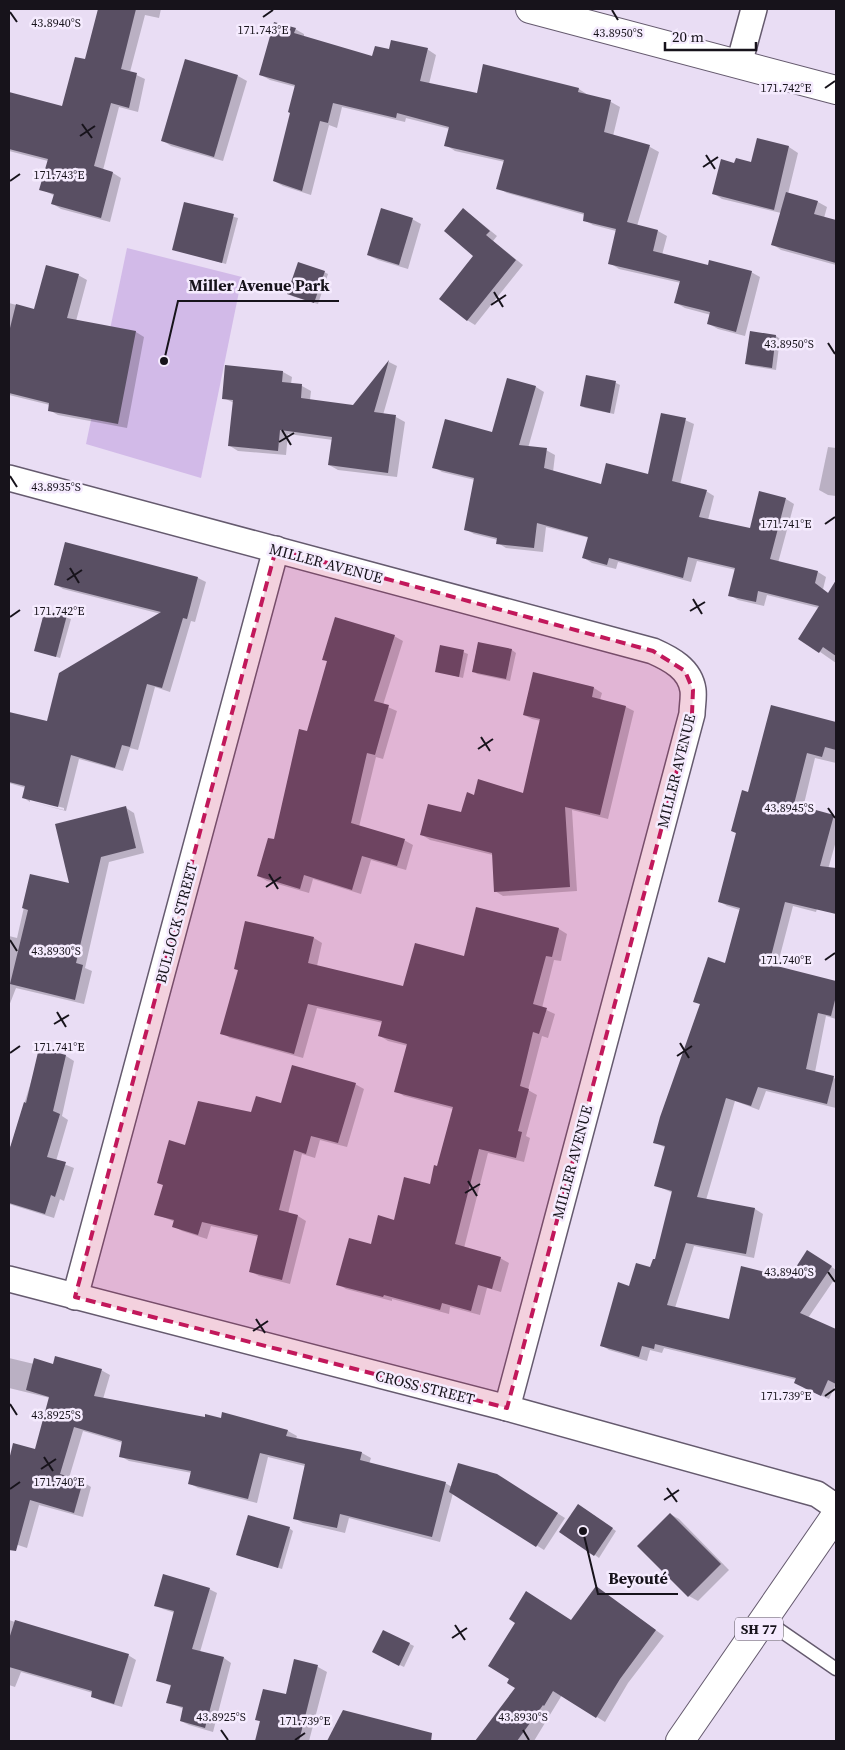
<svg xmlns="http://www.w3.org/2000/svg" width="845" height="1750" font-family="'Source Serif 4',serif">
	<rect width="100%" height="100%" fill="#e9ddf4"/>
	<!-- green -->
	<polygon fill="#d2bae8" points="127,248 242,277 201,478 86,444"/>
	<!-- shadow -->
	<g fill="#0003">
		<polygon points="99,9 161,9 159,18 145,15 130,72 145,79 138,112 119,107 103,170 113,173 121,178 110,222 61,209 53,204 55,196 41,189 48,161 9,151 9,93 63,107 86,61"/>
		<polygon points="295,29 304,34 304,37 373,58 389,50 427,49 436,55 429,84 478,95 484,65 579,89 588,95 587,96 611,102 620,107 613,136 650,147 659,152 637,226 658,231 667,236 662,255 709,266 751,272 760,277 745,336 718,329 709,324 711,315 685,308 676,303 681,283 619,269 610,263 616,231 593,225 584,220 585,215 507,193 498,188 505,162 455,151 446,145 450,129 406,118 405,122 342,107 337,128 329,125 311,195 283,186 274,181 291,113 296,87 270,80 261,75"/>
		<polygon points="238,76 247,81 223,161 171,146 162,140"/>
		<polygon points="758,140 789,147 798,153 788,194 818,202 827,207 824,218 836,221 836,265 781,250 772,244 781,213 722,199 713,193 735,164 752,164"/>
		<polygon points="185,204 238,218 226,264 173,249"/>
		<polygon points="463,210 471,215 497,236 493,241 523,265 475,325 467,320 475,256"/>
		<polygon points="412,219 421,224 408,269 378,260 368,255"/>
		<polygon points="324,272 328,274 318,304 292,296"/>
		<polygon points="78,275 87,280 76,321 136,332 144,337 127,428 58,415 49,410 50,405 9,395 9,303 35,310"/>
		<polygon points="751,333 776,336 780,339 776,370 751,366 747,364"/>
		<polygon points="389,362 397,366 383,415 396,417 405,422 397,477 338,470 329,465 333,440 288,434 286,455 238,451 230,446 234,403 224,398 227,366 283,372 292,377 291,384 302,386 311,391 310,400 353,406"/>
		<polygon points="587,377 616,383 620,385 614,414 585,408 581,406"/>
		<polygon points="508,379 536,387 544,392 528,448 546,450 555,455 553,472 602,485 648,476 685,420 694,424 680,485 706,491 714,496 708,520 751,530 786,499 794,504 778,563 818,572 826,577 823,589 836,599 836,663 800,638 819,608 767,595 764,606 738,600 730,595 736,570 697,561 691,582 618,562 616,569 592,563 584,558 589,538 546,527 543,552 506,548 498,543 498,540 474,534 465,529 475,480 442,472 434,467 493,433"/>
		<polygon points="828,447 836,448 836,496 828,495 819,490"/>
		<polygon points="66,544 198,578 206,582 195,622 191,621 170,692 155,687 138,750 130,748 123,771 79,759 66,811 32,802 64,810 64,808 30,799 30,802 24,798 26,788 9,783 9,722 11,714 48,722 161,614 63,589 55,584"/>
		<polygon points="46,611 71,619 60,658 35,650"/>
		<polygon points="394,636 403,641 383,705 397,711 383,759 376,757 359,827 404,840 413,845 406,870 371,860 361,894 313,879 309,893 267,881 258,876 275,841 328,662 324,659"/>
		<polygon points="479,643 512,650 516,653 510,681 477,674 473,671"/>
		<polygon points="463,652 468,654 463,678 436,671"/>
		<polygon points="534,674 594,688 602,693 600,700 626,707 634,711 608,819 572,810 577,891 503,896 495,891 493,855 430,840 422,835 462,814 475,796 524,794 541,721 532,719 524,715"/>
		<polygon points="772,706 836,723 836,763 815,758 803,808 836,817 836,841 816,912 793,906 777,967 836,983 836,1019 826,1016 815,1072 836,1079 836,1108 766,1091 759,1110 735,1101 706,1200 755,1209 763,1214 754,1258 694,1246 675,1308 730,1321 789,1279 816,1256 836,1270 836,1277 808,1318 836,1331 836,1384 829,1399 804,1388 797,1380 664,1348 662,1353 650,1350 647,1361 609,1350 601,1345 630,1288 651,1269 656,1261 673,1193 655,1185 666,1148 654,1142 701,1005 694,1001 726,964 740,910 727,906 719,901"/>
		<polygon points="126,808 134,813 144,853 109,862 85,968 92,971 84,1004 16,988 9,1006 9,936 17,938 31,876 71,885"/>
		<polygon points="477,908 559,929 567,934 561,961 554,960 542,1008 555,1014 548,1038 542,1036 528,1090 537,1095 526,1136 530,1138 524,1162 488,1153 464,1248 500,1258 509,1263 501,1292 487,1288 480,1315 450,1307 449,1314 392,1299 392,1301 346,1289 338,1284 395,1221 431,1185 438,1167 453,1109 404,1096 396,1091 408,1046 388,1041 380,1036 383,1023 317,1008 303,1058 230,1038 222,1033 239,971 235,969 246,922 314,938 322,943 317,966 404,987 465,958"/>
		<polygon points="41,1050 66,1056 74,1061 62,1116 68,1120 56,1161 74,1168 64,1201 60,1199 54,1218 9,1204 9,1146 11,1146"/>
		<polygon points="355,1084 364,1089 347,1147 320,1140 315,1158 302,1154 288,1214 298,1216 306,1221 290,1284 259,1276 250,1271 259,1237 211,1226 207,1239 182,1231 173,1226 175,1222 156,1214 186,1146 252,1114"/>
		<polygon points="9,1358 34,1364 101,1370 110,1375 103,1399 206,1419 221,1419 223,1414 288,1431 297,1436 296,1439 362,1453 371,1458 369,1464 445,1483 452,1487 506,1481 565,1518 544,1550 453,1493 440,1542 349,1518 345,1533 303,1523 294,1518 305,1466 268,1457 257,1503 198,1488 189,1483 192,1473 129,1461 120,1456 123,1443 83,1431 69,1478 83,1482 91,1487 83,1517 39,1505 27,1548 9,1542 9,1490 12,1478 9,1476 9,1465 14,1445 36,1451 50,1398 9,1388"/>
		<polygon points="583,1508 616,1531 599,1558 595,1555"/>
		<polygon points="670,1514 679,1519 729,1570 698,1601 689,1596"/>
		<polygon points="289,1528 293,1531 282,1569 238,1555"/>
		<polygon points="209,1589 217,1593 200,1652 224,1658 231,1663 213,1732 189,1725 181,1721 184,1709 167,1702 171,1686 157,1680 175,1613 163,1609 155,1605"/>
		<polygon points="604,1593 664,1636 628,1683 605,1722 562,1695 534,1741 477,1741 517,1688 571,1621"/>
		<polygon points="9,1620 45,1632 128,1655 136,1660 122,1707 101,1701 92,1696 93,1693 21,1672 15,1687 9,1685"/>
		<polygon points="383,1631 414,1646 404,1667 377,1654"/>
		<polygon points="295,1661 318,1667 327,1672 309,1741 257,1741 261,1722 257,1720 286,1696"/>
		<polygon points="343,1711 408,1731 405,1741 329,1741"/>
	</g>
	<!-- building -->
	<g fill="#594f63">
		<polygon points="98,9 136,9 121,69 137,73 129,108 111,103 94,166 113,172 101,218 51,204 54,194 39,190 48,159 9,149 9,92 62,106 75,57 85,59"/>
		<polygon points="274,22 296,28 294,33 372,56 375,46 389,49 391,40 428,48 420,81 477,93 483,64 579,88 578,92 611,100 604,132 650,145 627,222 658,230 653,251 708,265 709,260 752,271 736,332 707,324 710,312 674,303 680,281 608,264 616,229 583,221 584,213 496,189 504,160 444,146 449,127 397,113 396,118 333,103 328,123 320,121 302,191 273,181 290,113 288,112 295,85 259,75"/>
		<polygon points="185,59 238,75 214,157 161,141"/>
		<polygon points="757,138 789,146 774,210 712,194 721,159 734,163 736,158 751,162"/>
		<polygon points="786,192 818,201 814,214 836,220 836,263 771,245"/>
		<polygon points="184,202 234,214 222,263 172,250"/>
		<polygon points="381,208 413,218 399,265 367,255"/>
		<polygon points="463,208 490,231 486,235 516,260 467,321 439,299 473,256 444,231"/>
		<polygon points="298,262 325,271 314,303 287,294"/>
		<polygon points="46,265 79,274 67,318 136,331 118,424 48,411 49,403 9,393 9,332 16,304 34,309"/>
		<polygon points="750,331 776,335 772,368 745,364"/>
		<polygon points="389,360 374,412 396,415 388,473 328,465 332,437 280,430 278,451 228,446 233,400 222,399 225,365 283,371 282,382 302,384 301,398 353,405"/>
		<polygon points="586,375 616,381 610,413 580,406"/>
		<polygon points="507,378 536,386 519,445 547,448 544,468 601,484 606,463 648,474 661,413 686,418 672,481 707,490 699,517 750,528 759,491 786,498 770,559 818,571 815,583 828,593 836,580 836,656 823,647 819,653 798,639 819,606 758,591 756,602 728,596 735,568 688,557 683,578 609,558 607,565 582,558 588,537 537,523 534,548 496,544 497,538 464,530 474,478 432,468 445,419 492,432"/>
		<polygon points="65,542 198,577 187,619 183,618 162,688 147,684 130,747 122,745 115,768 71,755 58,807 22,798 25,786 9,782 9,712 47,721 59,673 161,612 54,585"/>
		<polygon points="45,609 67,615 56,657 34,651"/>
		<polygon points="335,617 395,635 374,701 389,705 375,755 367,753 351,823 405,839 397,866 362,856 352,890 304,875 300,889 257,876 268,838 274,839 299,729 307,731 327,661 322,660"/>
		<polygon points="478,642 512,649 506,679 472,672"/>
		<polygon points="440,645 464,650 459,677 435,672"/>
		<polygon points="533,672 594,687 592,697 626,706 600,815 565,807 570,887 494,892 492,853 420,835 428,804 461,812 467,792 474,795 478,779 523,793 540,719 523,715"/>
		<polygon points="771,705 836,722 836,750 825,747 822,757 807,753 794,804 834,815 820,866 836,868 836,914 785,902 769,964 836,981 836,996 831,1016 818,1013 806,1069 834,1076 827,1104 758,1087 751,1106 726,1098 697,1197 755,1208 746,1254 686,1243 667,1305 729,1319 741,1266 789,1278 807,1250 832,1266 800,1313 836,1329 836,1384 828,1380 821,1396 794,1383 796,1378 655,1344 654,1349 642,1346 639,1357 600,1346 618,1282 629,1286 636,1263 650,1267 653,1259 655,1259 672,1191 654,1186 665,1146 653,1143 660,1117 700,1004 693,1002 708,957 725,963 740,908 718,902 736,833 731,831 742,790 748,792"/>
		<polygon points="126,806 136,848 101,857 76,963 83,965 75,1000 10,984 28,910 22,908 30,874 69,883 55,824"/>
		<polygon points="476,907 559,928 552,957 546,956 533,1004 547,1008 539,1034 533,1032 520,1086 529,1089 518,1131 522,1132 516,1158 479,1149 455,1244 501,1257 492,1289 478,1285 471,1311 442,1303 440,1310 384,1295 383,1297 336,1285 349,1238 371,1244 378,1215 394,1220 404,1177 430,1184 434,1165 437,1166 453,1107 394,1092 407,1044 378,1036 382,1021 308,1004 294,1054 220,1034 238,970 234,969 245,921 314,937 308,963 403,986 415,943 464,956"/>
		<polygon points="39,1048 66,1055 53,1111 60,1114 47,1157 66,1162 55,1197 51,1195 45,1214 9,1203 9,1151 24,1102 26,1103"/>
		<polygon points="292,1065 356,1083 338,1143 311,1136 306,1154 294,1150 279,1210 298,1215 282,1280 249,1272 258,1235 202,1222 198,1235 172,1227 174,1220 154,1215 163,1185 157,1183 169,1140 185,1145 198,1101 251,1112 256,1096 281,1103"/>
		<polygon points="55,1356 102,1369 94,1396 205,1417 205,1414 221,1418 222,1412 288,1430 286,1436 362,1452 360,1460 446,1482 432,1537 340,1514 337,1528 293,1519 305,1464 260,1453 248,1499 188,1484 191,1471 119,1457 122,1441 74,1427 60,1474 83,1481 74,1513 30,1500 16,1551 9,1550 9,1460 13,1443 35,1449 49,1397 26,1390 34,1358 53,1364"/>
		<polygon points="458,1463 497,1474 558,1513 536,1547 449,1492"/>
		<polygon points="578,1504 613,1528 594,1556 559,1532"/>
		<polygon points="670,1513 721,1564 688,1597 637,1546"/>
		<polygon points="248,1515 290,1527 278,1568 236,1555"/>
		<polygon points="163,1574 210,1588 192,1649 224,1657 205,1728 180,1721 183,1707 166,1703 171,1685 156,1681 174,1611 154,1606"/>
		<polygon points="596,1586 656,1630 620,1679 596,1718 553,1691 544,1706 543,1705 517,1741 475,1741 515,1688 507,1683 509,1679 488,1666 515,1623 509,1619 526,1591 571,1620"/>
		<polygon points="15,1620 129,1654 114,1704 91,1697 92,1691 9,1667 9,1639"/>
		<polygon points="383,1630 410,1643 399,1666 372,1652"/>
		<polygon points="294,1659 318,1665 299,1741 255,1741 260,1721 255,1720 263,1689 286,1694"/>
		<polygon points="343,1710 432,1733 431,1741 327,1741"/>
	</g>
	<g fill="none" stroke-linecap="round" stroke-linejoin="round">
		<defs>
			<polyline id="service" points="765,1620 836,1669"/>
			<g id="minor">
				<polyline points="739,64 754,9"/>
				<path d="M9 478 653 651C671 659 690 669 693 690 694 698 692 707 692 714L507 1408"/>
				<polyline points="9,1279 507,1408 817,1494 836,1507"/>
				<polyline points="75,1297 276,549"/>
			</g>
			<polyline id="tertiary" points="530,9 836,90"/>
			<polyline id="primary" points="680,1741 836,1515"/>
		</defs>
		<!-- service casing -->
		<use href="#service" stroke="#655a6e" stroke-width="15"/>
		<!-- minor casing -->
		<use href="#minor" stroke="#655a6e" stroke-width="28"/>
		<!-- tertiary casing -->
		<use href="#tertiary" stroke="#655a6e" stroke-width="30"/>
		<!-- primary casing -->
		<use href="#primary" stroke="#655a6e" stroke-width="30"/>
		<!-- service -->
		<use href="#service" stroke="#fff" stroke-width="12"/>
		<!-- minor -->
		<use href="#minor" stroke="#fff" stroke-width="25"/>
		<!-- tertiary -->
		<use href="#tertiary" stroke="#fff" stroke-width="28"/>
		<!-- primary -->
		<use href="#primary" stroke="#fff" stroke-width="28"/>
	</g>
	<!-- marked area -->
	<path fill="#c2185b" fill-opacity="0.2" stroke="#c2185b" stroke-width="4" stroke-dasharray="10 6" stroke-linejoin="round" d="M276 549 653 651 685 671 693 690 692 714 507 1408 75 1297Z"/>
	<!-- ticks -->
	<path fill="none" stroke="#17131b" stroke-width="2" d="M612 10 618 20M10 12 17 22M263 17 273 10M825 88 835 81M82 124 92 138M80 136 95 126M706 155 715 169M703 167 718 157M10 181 20 174M494 292 503 307M491 305 506 295M828 343 835 354M282 430 291 445M279 442 294 433M10 476 17 487M825 524 835 517M70 568 79 583M67 580 82 570M693 599 702 614M690 611 705 602M10 617 20 610M481 737 490 751M478 749 493 739M828 808 835 818M269 874 278 889M266 887 281 877M10 940 17 951M825 960 835 953M57 1012 66 1027M54 1024 69 1015M680 1043 689 1058M10 1053 20 1046M677 1056 692 1046M468 1181 477 1196M465 1193 480 1184M828 1272 835 1282M256 1319 265 1333M253 1331 268 1321M825 1396 835 1389M10 1404 17 1415M44 1457 53 1471M41 1469 56 1459M667 1488 677 1502M10 1489 20 1482M664 1500 679 1490M455 1625 465 1640M452 1638 467 1628M221 1730 228 1740M523 1730 529 1740M295 1740 305 1733"/>
	<g text-anchor="middle" dominant-baseline="central" stroke-width="5" stroke-linejoin="round" paint-order="stroke">
		<!-- shield labels -->
		<rect fill="#f5ebfe" stroke="#5a545f" stroke-width="1" x="735" y="1617.5" width="48" height="23" rx="4"/>
		<g font-size="14" font-weight="bold" fill="#17131b">
			<text x="759" y="1629">SH 77</text>
		</g>
		<!-- street labels -->
		<g font-size="15" fill="#17131b" stroke="#f5ebfe">
			<text transform="translate(326 563) rotate(15)">MILLER AVENUE</text>
			<text transform="translate(676 771) rotate(-76)">MILLER AVENUE</text>
			<text transform="translate(176 923) rotate(-75)">BULLOCK STREET</text>
			<text transform="translate(572 1162) rotate(-75)">MILLER AVENUE</text>
			<text transform="translate(425 1387) rotate(14)">CROSS STREET</text>
		</g>
	</g>
	<g font-size="12" text-anchor="middle" fill="#17131b" stroke="#f5ebfe" stroke-width="5" stroke-linejoin="round" paint-order="stroke">
		<text x="56" y="27">43.8940°S</text>
		<text x="263" y="34">171.743°E</text>
		<text x="618" y="37">43.8950°S</text>
		<text x="786" y="92">171.742°E</text>
		<text x="59" y="179">171.743°E</text>
		<text x="789" y="348">43.8950°S</text>
		<text x="56" y="491">43.8935°S</text>
		<text x="786" y="528">171.741°E</text>
		<text x="59" y="615">171.742°E</text>
		<text x="789" y="812">43.8945°S</text>
		<text x="56" y="955">43.8930°S</text>
		<text x="786" y="964">171.740°E</text>
		<text x="59" y="1051">171.741°E</text>
		<text x="789" y="1276">43.8940°S</text>
		<text x="786" y="1400">171.739°E</text>
		<text x="56" y="1419">43.8925°S</text>
		<text x="59" y="1486">171.740°E</text>
		<text x="221" y="1721">43.8925°S</text>
		<text x="523" y="1721">43.8930°S</text>
		<text x="305" y="1725">171.739°E</text>
	</g>
	<!-- callouts -->
	<path fill="none" stroke="#17131b" stroke-width="2" d="M164 361L178 301H339M583 1531L598 1594H678"/>
	<g fill="#17131b" stroke="#f5ebfe" stroke-width="2">
		<circle cx="164" cy="361" r="5"/>
		<circle cx="583" cy="1531" r="5"/>
	</g>
	<g font-size="16" text-anchor="middle" font-weight="bold" fill="#17131b" stroke="#f5ebfe" stroke-width="5" stroke-linejoin="round" paint-order="stroke">
		<text x="259" y="291">Miller Avenue Park</text>
		<text x="638" y="1584">Beyouté</text>
	</g>
	<!-- border -->
	<rect width="845" height="1750" fill="none" stroke="#17131b" stroke-width="20"/>
	<!-- scale -->
	<path d="M665 42v8h91v-8" fill="none" stroke="#17131b" stroke-width="2.5"/>
	<text x="672" y="42" font-size="15" fill="#17131b" stroke="#f5ebfe" stroke-width="4" paint-order="stroke">20 m</text>
</svg>
